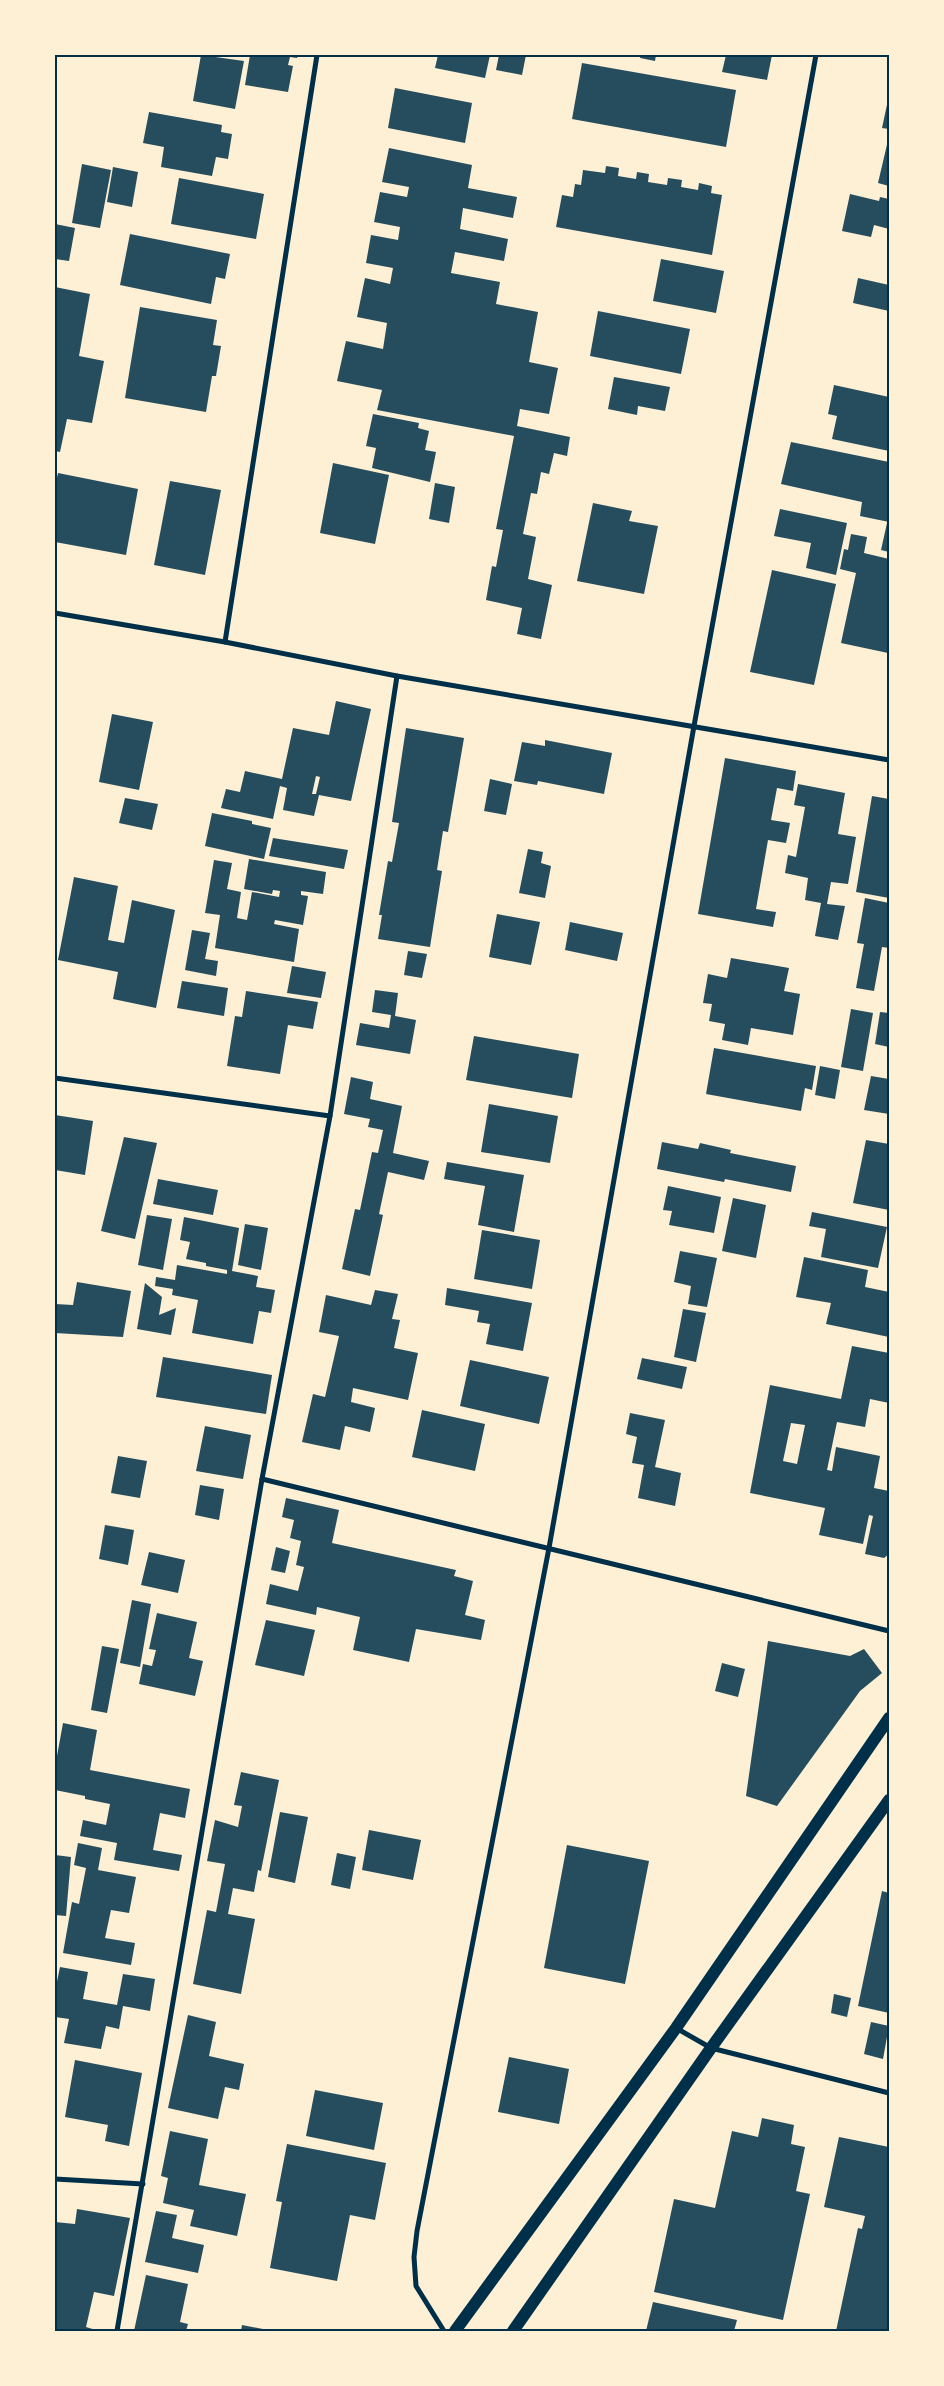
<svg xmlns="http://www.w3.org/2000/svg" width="944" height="2386" font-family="'Golos Text',sans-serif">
	<rect width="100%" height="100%" fill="#fdf0d5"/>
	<!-- building -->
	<g fill="#264d5e" fill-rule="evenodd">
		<polygon points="201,55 244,61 235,109 193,101"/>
		<polygon points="250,55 298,55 297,58 290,57 288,65 293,66 288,92 245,85"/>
		<polygon points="438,55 490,55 485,78 435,68"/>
		<polygon points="499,55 526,55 522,75 496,70"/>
		<polygon points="641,55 656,55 655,61 640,58"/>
		<polygon points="726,55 772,55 767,80 722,72"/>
		<polygon points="582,63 736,90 726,147 572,119"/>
		<polygon points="395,88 472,103 465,143 388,128"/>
		<polygon points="888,100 889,100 889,129 882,128"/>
		<polygon points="149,112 222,125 221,132 232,134 228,159 216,157 212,176 161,167 164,147 143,143"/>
		<polygon points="889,136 889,186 878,183"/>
		<polygon points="389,148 472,165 468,188 517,197 513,218 463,208 460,229 508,239 504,261 455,252 451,273 500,282 496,304 538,312 529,362 558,368 549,414 520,409 517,426 570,437 567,456 554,453 549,474 541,472 537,494 531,493 523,534 536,537 528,579 552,585 541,639 517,634 522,608 486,600 492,566 496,567 503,530 496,529 514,436 377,410 382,390 337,381 346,341 383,349 387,323 357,317 365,278 390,284 393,268 366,263 371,235 398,240 400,227 374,222 380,192 407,197 409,187 382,182"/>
		<polygon points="82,164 111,170 100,228 72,223"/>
		<polygon points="606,166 619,168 618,176 636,179 637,172 649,174 648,182 667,185 668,178 682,180 681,187 698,190 699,183 712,186 711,193 722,195 712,255 556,227 562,195 573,197 575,184 581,185 583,170 605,173"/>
		<polygon points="113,167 138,172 132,207 107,202"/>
		<polygon points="179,178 264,194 256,239 171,224"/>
		<polygon points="850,194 879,201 880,197 889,199 889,229 874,225 871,237 842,231"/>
		<polygon points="55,224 75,228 69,261 55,259"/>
		<polygon points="130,234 230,254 225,279 216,277 211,304 120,285"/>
		<polygon points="661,259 724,271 716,313 653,301"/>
		<polygon points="858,278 889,285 889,311 853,303"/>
		<polygon points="55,287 90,294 79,356 104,361 92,423 67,419 60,452 55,451"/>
		<polygon points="140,307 217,320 213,345 221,346 216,376 212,376 206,412 125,398"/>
		<polygon points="598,311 690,329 681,374 590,356"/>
		<polygon points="614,377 670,387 665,411 638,406 637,415 608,409"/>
		<polygon points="834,385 889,397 889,451 832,439 837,416 828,414"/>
		<polygon points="373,414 419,423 418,428 429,431 425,450 436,452 430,482 372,468 376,448 366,446"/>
		<polygon points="791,442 889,462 889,522 860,516 862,502 781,484"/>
		<polygon points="333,463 389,475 375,544 320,533"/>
		<polygon points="58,473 138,489 126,555 55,542 55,487"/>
		<polygon points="170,481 221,490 205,575 154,565"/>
		<polygon points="435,483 455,487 449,523 429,519"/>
		<polygon points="593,503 632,511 629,521 658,526 644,594 577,581"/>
		<polygon points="780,509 847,523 836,575 806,568 811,543 774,536"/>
		<polygon points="887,523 889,524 889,552 881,550"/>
		<polygon points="851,534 867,537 864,553 889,559 888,653 841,643 856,573 840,569 844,549 848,550"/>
		<polygon points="772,570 836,584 814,685 750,672"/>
		<path d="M336 701 371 709 351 801 319 795 314 816 283 810 287 788 280 786 273 819 221 808 226 789 240 792 245 771 282 779 293 728 329 735ZM316 776 320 777 316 794H312Z"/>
		<polygon points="112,714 153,722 139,790 99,782"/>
		<polygon points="406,728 464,738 448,832 443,831 437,870 442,871 430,947 378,939 382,915 379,915 388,861 392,862 399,823 392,822"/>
		<polygon points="545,740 612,753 604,794 538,781 537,785 514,781 522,742 545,746"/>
		<polygon points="725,758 796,771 793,791 777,788 771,820 790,823 786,843 768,840 756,909 776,912 773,927 698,914"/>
		<polygon points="490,779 512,784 506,815 484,811"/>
		<polygon points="798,784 845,793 838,834 856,837 848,884 831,882 827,904 845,906 838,940 815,936 821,903 805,900 808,878 785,873 788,855 796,857 805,807 794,805"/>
		<polygon points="872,796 889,799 889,898 856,892"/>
		<polygon points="125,798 158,804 152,830 119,823"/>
		<polygon points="212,813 252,821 252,824 271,828 264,859 205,846"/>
		<polygon points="273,838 348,850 344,869 269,856"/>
		<polygon points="528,849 543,852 541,863 551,866 545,898 519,893"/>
		<polygon points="249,859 326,872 323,894 301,891 301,895 308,896 303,925 275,920 274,924 299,929 294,962 215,948 220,915 205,913 214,860 232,863 227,889 241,892 237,918 247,920 252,892 279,897 280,891 273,890 272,894 244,889"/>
		<polygon points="74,877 118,886 108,940 124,943 132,900 175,910 156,1008 113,999 118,972 58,960"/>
		<polygon points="865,898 889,903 889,948 882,947 874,991 856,988 864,944 857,943"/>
		<polygon points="497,914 540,922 531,965 489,957"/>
		<polygon points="570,922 623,933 617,961 565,950"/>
		<polygon points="192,930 210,933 205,959 218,961 216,976 185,970"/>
		<polygon points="408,951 427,954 422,978 404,975"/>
		<polygon points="731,958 789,968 784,991 800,994 793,1035 751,1028 748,1045 722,1040 725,1024 709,1021 712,1004 703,1003 708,974 727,978"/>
		<polygon points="292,966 326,972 321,998 287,993"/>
		<polygon points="182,981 228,988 224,1016 177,1008"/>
		<polygon points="375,990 398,993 395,1016 416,1020 410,1054 356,1045 360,1023 389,1028 391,1015 372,1012"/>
		<polygon points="246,991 318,1002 313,1029 288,1025 280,1074 227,1066 235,1016 242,1017"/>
		<polygon points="851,1009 873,1013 863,1071 841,1067"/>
		<polygon points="880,1012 889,1013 889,1047 875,1044"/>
		<polygon points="474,1036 579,1054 572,1098 466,1080"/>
		<polygon points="714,1048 816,1066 812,1090 805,1088 801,1111 706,1094"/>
		<polygon points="820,1066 840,1070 835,1099 815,1095"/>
		<polygon points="871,1076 889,1079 889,1114 864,1110"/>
		<polygon points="351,1077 373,1082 370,1099 402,1106 393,1153 429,1161 424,1180 388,1172 379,1214 383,1215 370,1276 342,1269 355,1209 360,1210 372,1152 378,1153 383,1130 368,1127 370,1119 344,1114"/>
		<polygon points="489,1104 558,1116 550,1163 481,1152"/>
		<polygon points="55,1115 93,1121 85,1175 55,1170"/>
		<polygon points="124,1137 157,1143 135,1239 101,1231"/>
		<polygon points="866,1140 889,1144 889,1210 853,1203"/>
		<polygon points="662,1142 698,1149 700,1143 731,1150 730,1153 796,1166 791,1192 725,1179 724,1182 657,1169"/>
		<polygon points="447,1162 524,1175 514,1232 478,1225 485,1186 444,1179"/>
		<polygon points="158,1179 218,1190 213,1215 153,1204"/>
		<polygon points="668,1186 721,1197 714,1233 669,1225 672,1211 663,1210"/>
		<polygon points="733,1198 766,1205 756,1258 722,1251"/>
		<polygon points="812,1212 887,1227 878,1268 821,1257 826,1229 809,1226"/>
		<polygon points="147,1215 172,1219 163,1270 138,1265"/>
		<polygon points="184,1217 239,1228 232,1271 258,1276 256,1287 275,1290 271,1313 259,1311 253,1344 192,1333 198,1300 172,1295 173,1289 155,1286 156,1277 175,1280 177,1265 227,1274 227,1270 206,1266 206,1263 186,1259 190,1242 180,1240"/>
		<polygon points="245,1224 268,1228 261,1270 238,1265"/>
		<polygon points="482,1230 540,1240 532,1289 474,1279"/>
		<polygon points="680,1251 717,1258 707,1307 688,1304 691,1286 674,1282"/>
		<polygon points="804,1257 868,1270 865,1287 889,1292 889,1337 826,1324 831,1303 796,1297"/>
		<polygon points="77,1282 131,1291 123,1337 55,1333 55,1304 73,1305"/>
		<polygon points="145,1283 162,1297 159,1315 176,1308 171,1335 137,1329"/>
		<polygon points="447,1288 532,1303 523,1351 486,1344 490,1324 477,1322 479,1311 445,1305"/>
		<polygon points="375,1290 398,1294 392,1319 400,1320 394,1348 418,1353 408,1400 353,1388 351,1402 375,1408 370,1432 345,1426 340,1450 302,1442 313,1394 325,1397 339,1336 319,1332 326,1295 371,1305"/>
		<polygon points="683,1309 706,1313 696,1362 674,1357"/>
		<path d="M852 1346 889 1353V1403L870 1399 865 1427 837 1422 827 1470 832 1471 836 1447 880 1456 874 1488 889 1491V1554L884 1558 865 1554 873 1516 869 1515 863 1544 819 1535 825 1508 750 1493 770 1385 841 1399ZM791 1423 805 1425 797 1464 783 1461Z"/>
		<polygon points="163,1357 272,1375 266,1414 156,1397"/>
		<polygon points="642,1358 687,1367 682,1389 637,1379"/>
		<polygon points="470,1360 549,1377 539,1424 460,1406"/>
		<polygon points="422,1410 485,1424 475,1471 412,1457"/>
		<polygon points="630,1413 665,1420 655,1467 681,1473 675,1506 638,1498 644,1465 632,1463 637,1437 626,1434"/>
		<polygon points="205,1426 251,1435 243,1479 196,1471"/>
		<polygon points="118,1456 147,1461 140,1498 111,1493"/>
		<polygon points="200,1485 224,1489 219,1520 195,1515"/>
		<polygon points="286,1498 339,1510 332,1543 456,1570 454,1576 473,1581 465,1615 485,1620 481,1640 416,1629 409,1662 353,1650 360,1617 317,1607 316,1615 266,1604 270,1584 298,1591 304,1567 296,1565 301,1541 290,1538 294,1520 282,1517"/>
		<polygon points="105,1525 134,1530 128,1565 99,1559"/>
		<polygon points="276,1547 290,1551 285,1573 271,1570"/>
		<polygon points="149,1552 185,1560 178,1593 141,1585"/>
		<polygon points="132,1600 151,1604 140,1667 120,1663"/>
		<polygon points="157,1613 197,1622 189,1658 203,1661 195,1696 139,1684 143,1664 152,1666 156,1650 149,1649"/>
		<polygon points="266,1620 315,1630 304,1676 255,1665"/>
		<polygon points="768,1641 850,1656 864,1649 882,1673 860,1691 777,1806 746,1796"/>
		<polygon points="102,1646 119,1649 107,1713 91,1710"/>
		<polygon points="722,1663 745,1669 738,1697 715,1691"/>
		<polygon points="63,1723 97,1730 90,1770 190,1789 185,1818 160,1813 153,1850 182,1855 179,1871 114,1860 117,1843 80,1836 83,1820 106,1825 110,1804 85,1799 85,1796 55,1790 55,1767"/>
		<polygon points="241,1772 279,1780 261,1871 258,1870 254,1892 233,1888 228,1914 255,1919 241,1994 193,1984 207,1910 216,1912 225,1864 207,1861 215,1820 238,1827 242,1806 234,1805"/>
		<polygon points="280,1812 308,1817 295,1883 268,1877"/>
		<polygon points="369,1830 421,1840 413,1880 362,1870"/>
		<polygon points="78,1843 102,1848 98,1870 136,1877 129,1913 111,1910 105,1938 135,1943 131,1965 63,1953 72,1902 79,1904 86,1868 74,1865"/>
		<polygon points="567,1845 649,1861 625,1984 544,1968"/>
		<polygon points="337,1853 356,1857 350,1889 331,1885"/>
		<polygon points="55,1855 71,1857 66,1916 55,1915"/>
		<polygon points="882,1891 889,1893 889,2013 858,2006"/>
		<polygon points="60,1967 88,1972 83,1999 117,2005 123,1974 155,1979 150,2011 123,2006 119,2029 106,2026 101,2049 64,2043 69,2019 55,2017 55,1991"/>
		<polygon points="834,1994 851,1998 847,2017 831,2013"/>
		<polygon points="188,2015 216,2022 209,2056 244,2064 239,2090 225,2087 218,2119 168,2108"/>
		<polygon points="871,2022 889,2026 883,2059 864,2054"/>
		<polygon points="509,2057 569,2069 559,2124 498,2112"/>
		<polygon points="75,2060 142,2073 129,2146 105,2141 108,2125 65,2117"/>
		<polygon points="315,2090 383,2103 374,2150 306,2136"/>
		<polygon points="762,2118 794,2125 791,2144 805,2147 796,2191 810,2194 783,2320 654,2292 674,2199 715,2208 732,2131 758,2137"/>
		<polygon points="170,2131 208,2139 199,2185 246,2194 237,2236 190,2226 194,2210 163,2203 168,2178 161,2176"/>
		<polygon points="839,2137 889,2147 889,2331 836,2331 858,2228 862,2229 865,2216 824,2207"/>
		<polygon points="287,2144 386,2163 375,2220 350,2215 337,2281 270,2268 282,2202 276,2201"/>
		<polygon points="77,2209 130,2218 114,2296 94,2292 86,2327 99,2331 55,2331 57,2322 55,2322 55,2222 75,2224"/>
		<polygon points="156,2211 177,2215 172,2238 204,2245 198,2273 145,2262"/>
		<polygon points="146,2275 188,2284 180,2322 188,2324 186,2331 134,2331"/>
		<polygon points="653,2302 737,2320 734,2331 646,2331"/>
		<polygon points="242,2325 268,2330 268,2331 241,2331"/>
	</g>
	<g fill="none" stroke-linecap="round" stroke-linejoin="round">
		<!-- minor -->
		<g stroke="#003049" stroke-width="5">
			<polyline points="55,613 225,642 397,676 889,760"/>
			<polyline points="225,642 317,55"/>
			<polyline points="55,1078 330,1116"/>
			<polyline points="262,1479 889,1631"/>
			<polyline points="676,2028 711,2048 889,2093"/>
			<polyline points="55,2179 143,2184"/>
			<polyline points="117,2331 262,1479 330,1116 397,676"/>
			<polyline points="444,2331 416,2286 414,2257 417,2231 549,1548 694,726 816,55"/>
		</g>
		<!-- primary -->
		<g stroke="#003049" stroke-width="12">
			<polyline points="455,2331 676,2028 889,1718"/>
			<polyline points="513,2331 711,2048 889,1800"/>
		</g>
	</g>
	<!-- border -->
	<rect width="944" height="2386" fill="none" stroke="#fdf0d5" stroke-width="112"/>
	<rect x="56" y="56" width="832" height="2274" fill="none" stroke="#003049" stroke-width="2"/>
</svg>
